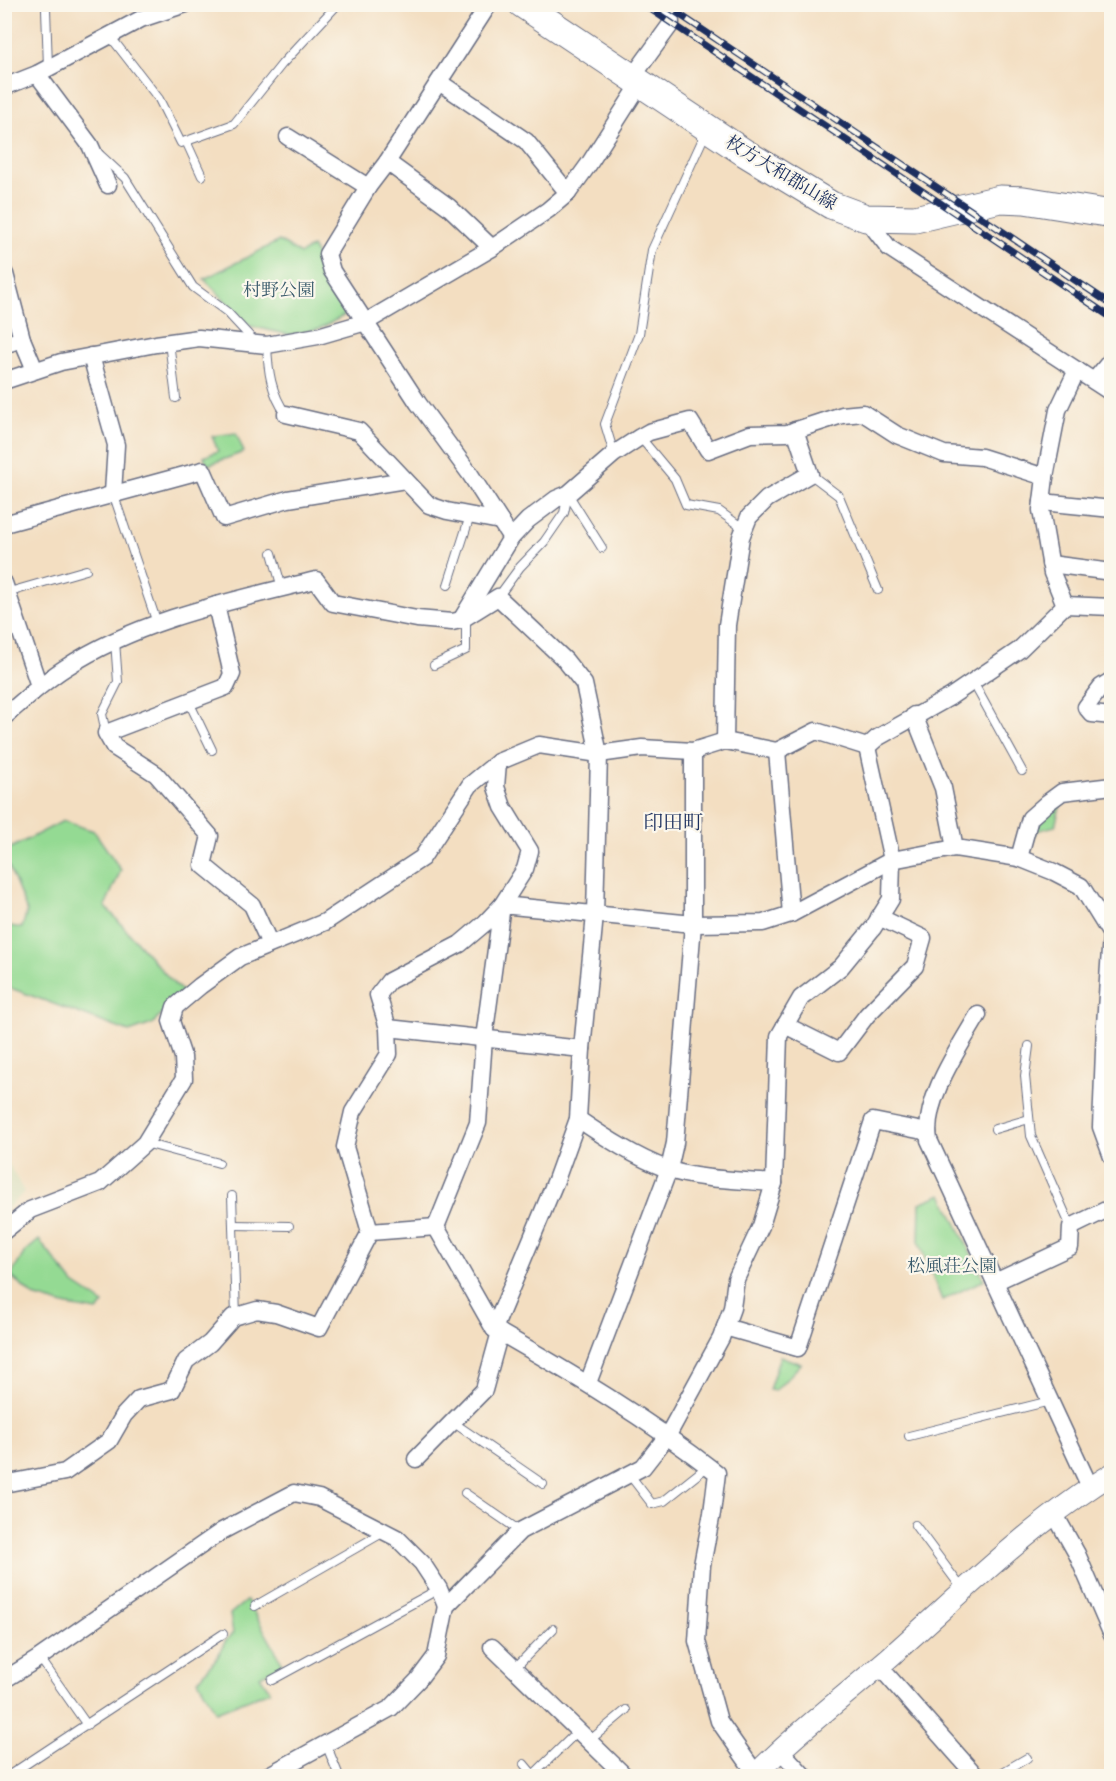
<svg xmlns="http://www.w3.org/2000/svg" width="1116" height="1781" font-family="'Libre Bodoni','Noto Serif JP',serif">
	<rect width="100%" height="100%" fill="#fbf7ec"/>
	<filter id="ink" filterUnits="userSpaceOnUse"><feTurbulence type="fractalNoise" baseFrequency=".0167" numOctaves="2"/><feDisplacementMap in="SourceGraphic" scale="12" xChannelSelector="R" yChannelSelector="G"/><feConvolveMatrix kernelMatrix="1 2 1 2 8 2 1 2 1" color-interpolation-filters="sRGB"/></filter>
	<filter id="wash" filterUnits="userSpaceOnUse"><feTurbulence type="fractalNoise" baseFrequency=".008" numOctaves="4" result="noise"/><feDisplacementMap in="SourceGraphic" scale="24" xChannelSelector="R" yChannelSelector="G"/><feGaussianBlur stdDeviation="1.35" result="paint"/><feColorMatrix in="noise" values="0 0 0 0 0 0 0 0 0 0 0 0 0 0 0 0 0 1.4 0 .05"/><feComposite in="paint" operator="in"/></filter>
	<g filter="url(#wash)">
		<rect width="100%" height="100%" fill="#f3dec1"/>
		<!-- built -->
		<polygon fill="#dadebd" points="4,1155 24,1192 5,1211 4,1211"/>
		<!-- green -->
		<g fill="#94da93" stroke="#588478" stroke-width="1.5">
			<polygon points="279,241 300,254 312,247 351,312 319,329 290,335 250,326 204,279"/>
			<polygon points="236,433 244,452 208,465 204,457 218,451 212,436"/>
			<polygon points="1061,803 1055,826 1036,831 1029,854 1024,852 1034,818"/>
			<polygon points="63,821 94,831 121,870 105,906 175,985 185,993 152,1024 129,1032 5,986 4,925 22,928 27,911 5,857 5,851"/>
			<polygon points="942,1194 984,1280 942,1300 919,1243 920,1203"/>
			<polygon points="39,1240 74,1284 104,1304 97,1311 68,1306 33,1296 11,1276 24,1253"/>
			<polygon points="780,1356 801,1364 775,1391 769,1390"/>
			<polygon points="247,1600 283,1664 260,1676 270,1691 216,1712 198,1680 217,1658 226,1640 233,1633 230,1614"/>
		</g>
	</g>
	<g filter="url(#ink)">
		<g fill="none" stroke-linecap="round" stroke-linejoin="round">
			<defs>
				<g id="service">
					<polyline points="47,4 46,9 48,67"/>
					<polyline points="110,36 159,99 181,143 234,124 282,64 338,4"/>
					<polyline points="186,141 202,176"/>
					<polyline points="98,153 125,178 193,287 227,312 255,342"/>
					<polyline points="169,342 176,398"/>
					<path d="M267 345C268 371 271 393 286 414"/>
					<polyline points="640,437 675,479 686,505 719,511 744,529"/>
					<polyline points="614,454 605,424 639,334 652,250 706,132"/>
					<polyline points="810,474 839,496 878,590"/>
					<polyline points="113,493 157,623"/>
					<polyline points="568,494 602,548"/>
					<polyline points="272,553 282,588"/>
					<polyline points="448,585 470,516"/>
					<polyline points="6,593 86,570"/>
					<polyline points="498,597 520,567 544,542 564,513 568,494"/>
					<polyline points="434,665 466,650 466,618"/>
					<polyline points="973,682 1022,771"/>
					<polyline points="189,702 212,750"/>
					<polyline points="106,733 102,714 118,682 115,641"/>
					<polyline points="1029,1046 1025,1076 1031,1136 1071,1227"/>
					<polyline points="995,1129 1029,1119"/>
					<polyline points="145,1143 219,1163"/>
					<polyline points="232,1196 236,1316"/>
					<polyline points="233,1225 289,1226"/>
					<polyline points="454,1423 543,1484"/>
					<polyline points="909,1436 1050,1401"/>
					<polyline points="629,1474 652,1504 664,1501 708,1466"/>
					<polyline points="465,1493 520,1531"/>
					<polyline points="915,1525 963,1590"/>
					<polyline points="255,1606 384,1532"/>
					<polyline points="40,1658 87,1725"/>
					<polyline points="514,1669 553,1629"/>
					<polyline points="272,1680 439,1589"/>
					<polyline points="589,1741 626,1710"/>
					<polyline points="326,1744 339,1776"/>
					<polyline points="524,1764 534,1776"/>
					<polyline points="533,1775 578,1731"/>
					<polyline points="8,1776 223,1634"/>
					<polyline points="996,1776 1027,1758"/>
				</g>
				<g id="minor">
					<polyline points="489,4 387,162 368,187 327,254 332,271 418,403 470,474 511,538"/>
					<polyline points="37,74 90,145 108,185"/>
					<polyline points="631,79 671,24 670,4"/>
					<polyline points="439,82 526,141 568,193"/>
					<polyline points="4,87 37,74 141,19 186,4"/>
					<polyline points="288,137 368,187"/>
					<polyline points="387,162 449,207 492,248"/>
					<polyline points="866,218 889,248 1112,393"/>
					<polyline points="5,274 22,339 35,370"/>
					<polyline points="4,345 22,339"/>
					<polyline points="91,356 116,445 113,493"/>
					<polyline points="4,381 61,362 156,344 199,338 267,345 318,336 366,322 492,248 548,210 568,193 589,164 640,84"/>
					<polyline points="1094,381 1112,359"/>
					<polyline points="286,414 359,431 429,505 447,511 500,521"/>
					<polyline points="1042,502 1112,509"/>
					<polyline points="4,524 203,470 224,518 288,499 405,480"/>
					<polyline points="1050,564 1112,572"/>
					<polyline points="4,583 39,686"/>
					<polyline points="216,605 232,674 226,687 106,733 114,747 156,774 210,836 203,865 252,905 270,944"/>
					<polyline points="1065,605 1052,573 1041,510 1045,477 1058,410 1077,370"/>
					<polyline points="461,620 511,538 528,520 556,499 568,494 614,454 640,437 649,432 690,421 708,450 750,434 787,433 842,415 863,413 897,435 944,454 982,457 1045,477"/>
					<polyline points="1112,680 1101,687 1086,707 1092,714 1112,716"/>
					<polyline points="914,715 943,788 955,848"/>
					<path d="M4 717C24 700 43 682 65 668 140 619 231 601 316 580L333 603 417 619 452 622 461 620 498 597 565 660 584 684 599 754 595 915 582 1049 578 1119 556 1180 494 1329C571 1373 646 1418 717 1473L712 1513 702 1565 697 1641 719 1721 756 1774"/>
					<polyline points="725,741 727,625 741,537 749,517 767,499 810,474 795,430"/>
					<polyline points="867,747 877,738 950,697 1019,650 1065,605 1112,607"/>
					<polyline points="777,751 791,914"/>
					<polyline points="1019,858 1030,818 1047,803 1062,792 1112,786"/>
					<polyline points="1111,935 1105,1025 1101,1127 1112,1157"/>
					<path d="M978 1015C959 1048 922 1101 929 1140L1090 1487"/>
					<polyline points="785,1025 839,1052 867,1015 915,966 923,938 879,917"/>
					<polyline points="388,1028 582,1049"/>
					<path d="M578 1119C606 1138 635 1157 667 1169 697 1180 742 1180 774 1183"/>
					<polyline points="4,1231 30,1210 100,1183 145,1143 184,1079 183,1057 171,1021 175,1007 200,986 240,957 325,922 422,858 470,785 498,762 539,745 599,754 642,748 693,751 725,741 777,751 816,731 867,747"/>
					<polyline points="370,1232 345,1147 353,1112 389,1054 388,1028 378,995 389,981 460,944 485,923 502,905 525,869 530,851 503,807 496,787 498,762"/>
					<polyline points="995,1282 1070,1247 1071,1227 1112,1207"/>
					<polyline points="725,1327 798,1348 873,1121 928,1132"/>
					<polyline points="494,1329 436,1227 478,1123 484,1038 502,905 693,924 763,923 791,914 892,860 955,848 1019,858 1054,872 1081,886 1112,936"/>
					<polyline points="588,1383 669,1169 675,1143 693,924 693,751"/>
					<polyline points="416,1459 484,1390 500,1332"/>
					<polyline points="4,1484 65,1472 109,1441 124,1415 139,1399 172,1390 186,1361 210,1343 233,1317 257,1310 276,1313 319,1328 370,1232 436,1227"/>
					<polyline points="1054,1513 1077,1554 1112,1635"/>
					<polyline points="492,1647 625,1776"/>
					<polyline points="879,1666 976,1776"/>
					<polyline points="4,1680 36,1660 222,1531 294,1493 319,1498 397,1538 422,1563 439,1589 446,1606"/>
					<polyline points="780,1750 804,1776"/>
					<polyline points="267,1776 391,1708 418,1680 436,1656 446,1606 520,1531 643,1467 668,1435 721,1338 732,1308 736,1279 761,1226 774,1183 779,1036 801,998 841,967 873,928 891,899 892,860 867,747"/>
				</g>
				<path id="tertiary" d="M754 1776C794 1735 840 1700 884 1662 958 1597 1028 1526 1112 1474"/>
				<polyline id="primary" points="522,4 745,153 831,205 866,218 915,219 1000,199 1024,200 1112,214"/>
			</defs>
			<!-- service casing -->
			<use href="#service" stroke="#676c81" stroke-width="10"/>
			<!-- minor casing -->
			<use href="#minor" stroke="#676c81" stroke-width="19"/>
			<!-- tertiary casing -->
			<use href="#tertiary" stroke="#676c81" stroke-width="23"/>
			<!-- primary casing -->
			<use href="#primary" stroke="#676c81" stroke-width="29"/>
			<!-- service -->
			<use href="#service" stroke="#fff" stroke-width="8"/>
			<!-- minor -->
			<use href="#minor" stroke="#fff" stroke-width="16"/>
			<!-- tertiary -->
			<use href="#tertiary" stroke="#fff" stroke-width="21"/>
			<!-- primary -->
			<use href="#primary" stroke="#fff" stroke-width="27"/>
			<defs>
				<g id="rail">
					<polyline points="643,4 1112,318"/>
					<polyline points="664,4 1112,305"/>
				</g>
			</defs>
			<!-- rail casing -->
			<use href="#rail" stroke="#1b2f5e" stroke-width="7"/>
			<!-- rail -->
			<use href="#rail" stroke="#fbf7ec" stroke-width="4.5" stroke-dasharray="14" stroke-linecap="butt"/>
		</g>
	</g>
	<g text-anchor="middle" dominant-baseline="central" stroke-width="4.5" stroke-linejoin="round" paint-order="stroke">
		<!-- street labels -->
		<g font-size="18" fill="#1b2f5e" stroke="#fbf7ec">
			<text transform="translate(781 173) rotate(31)">枚方大和郡山線</text>
		</g>
		<!-- park labels -->
		<g font-size="18" fill="#395a6b" stroke="#fbf7ec">
			<text x="279" y="290">村野公園</text>
			<text x="952" y="1266">松風荘公園</text>
		</g>
		<!-- neighbourhood labels -->
		<g font-size="20" fill="#1b2f5e" stroke="#fbf7ec">
			<text x="673" y="823">印田町</text>
		</g>
	</g>
	<!-- margin -->
	<rect width="1116" height="1781" fill="none" stroke="#fbf7ec" stroke-width="24"/>
</svg>
